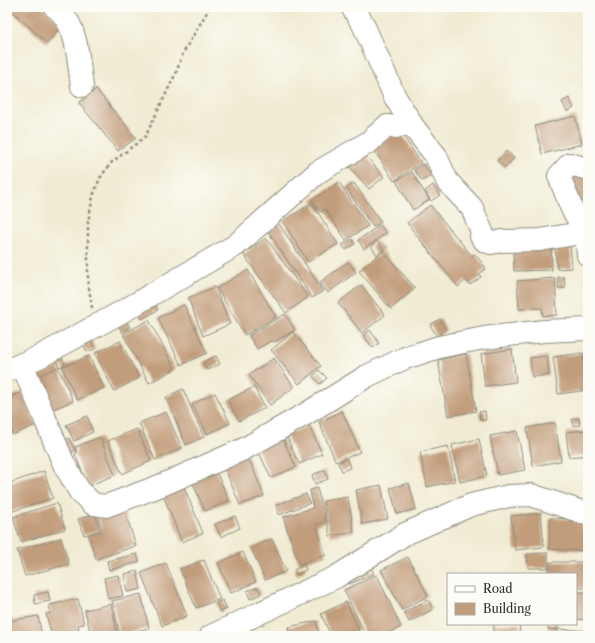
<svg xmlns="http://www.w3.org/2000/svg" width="595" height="643" font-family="'Libre Caslon Text',serif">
	<rect width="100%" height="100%" fill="#fdfcf7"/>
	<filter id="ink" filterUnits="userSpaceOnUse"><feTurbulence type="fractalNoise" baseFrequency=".025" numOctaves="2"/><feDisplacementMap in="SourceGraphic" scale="8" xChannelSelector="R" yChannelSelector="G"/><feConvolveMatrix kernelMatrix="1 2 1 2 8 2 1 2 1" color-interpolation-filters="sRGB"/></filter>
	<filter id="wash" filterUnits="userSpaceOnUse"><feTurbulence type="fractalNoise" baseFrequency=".012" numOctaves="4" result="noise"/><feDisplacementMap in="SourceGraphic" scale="16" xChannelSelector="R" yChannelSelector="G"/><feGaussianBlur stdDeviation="0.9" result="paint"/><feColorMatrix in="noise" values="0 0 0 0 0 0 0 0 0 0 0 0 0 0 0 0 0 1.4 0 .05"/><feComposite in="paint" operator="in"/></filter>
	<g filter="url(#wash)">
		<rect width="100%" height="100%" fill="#f0ebd2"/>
		<g id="blocks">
			<!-- building -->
			<g fill="#c29d7b">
				<polygon points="7,7 42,7 62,25 47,43"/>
				<polygon points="96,89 136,138 118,151 79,103"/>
				<polygon points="569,98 574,108 567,112 562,102"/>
				<polygon points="575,116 582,144 542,154 535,126"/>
				<polygon points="400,131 421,163 394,181 373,148"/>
				<polygon points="362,151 384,177 369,189 347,164"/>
				<polygon points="506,151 514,158 505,168 497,161"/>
				<polygon points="423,164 431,175 422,181 414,170"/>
				<polygon points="412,172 429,200 413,210 396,181"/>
				<polygon points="588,174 588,200 576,202 571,177"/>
				<polygon points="339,182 368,226 346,240 325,209 320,212 312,200"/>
				<polygon points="354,183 381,222 373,227 346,188"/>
				<polygon points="433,185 440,195 431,201 425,191"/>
				<polygon points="312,203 338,244 308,262 283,221"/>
				<polygon points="430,205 472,256 475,254 486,268 479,274 481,277 470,285 466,280 458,287 407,223"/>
				<polygon points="277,221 323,291 312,298 266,228"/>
				<polygon points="380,225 386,233 364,249 358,240"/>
				<polygon points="266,238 308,297 286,313 243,254"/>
				<polygon points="352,239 355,244 346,250 342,245"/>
				<polygon points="377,241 384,250 377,255 371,246"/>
				<polygon points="570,245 572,268 557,269 555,246"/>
				<polygon points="551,246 552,270 514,271 513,248"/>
				<polygon points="383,251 415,288 391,309 359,271"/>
				<polygon points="348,262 356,272 328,293 320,282"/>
				<polygon points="248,270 276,317 245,335 217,288"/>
				<polygon points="558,277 564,277 565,288 558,288"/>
				<polygon points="555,278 557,315 543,316 542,308 519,309 517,281"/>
				<polygon points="361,285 385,315 362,333 338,303"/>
				<polygon points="215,287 230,324 203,336 188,298"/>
				<polygon points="154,303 158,310 142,319 138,312"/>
				<polygon points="184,305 207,353 181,365 158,318"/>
				<polygon points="285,314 295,330 274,342 272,340 257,349 249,335"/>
				<polygon points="440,319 446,330 437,336 430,325"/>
				<polygon points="126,320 130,328 122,332 118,325"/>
				<polygon points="149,320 175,369 149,383 123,334"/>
				<polygon points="370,330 379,343 373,348 363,335"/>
				<polygon points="293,332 321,366 299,384 271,350"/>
				<polygon points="91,339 95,349 87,352 82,342"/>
				<polygon points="120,341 139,378 114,391 95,353"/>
				<polygon points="512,349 516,382 485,386 481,354"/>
				<polygon points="583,353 588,390 558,394 553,357"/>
				<polygon points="466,354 476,411 448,416 438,360"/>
				<polygon points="61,355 65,365 59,367 55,357"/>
				<polygon points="89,356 104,388 77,400 62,367"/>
				<polygon points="216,356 220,364 207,370 203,362"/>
				<polygon points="547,356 549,375 532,377 530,358"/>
				<polygon points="274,358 294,387 270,405 249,375"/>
				<polygon points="58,367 73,401 48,411 34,378"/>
				<polygon points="319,370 327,378 320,384 313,376"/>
				<polygon points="254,387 265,408 239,421 228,400"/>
				<polygon points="183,389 204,437 186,445 166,397"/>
				<polygon points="22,392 36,425 13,435 7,421 7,398"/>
				<polygon points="215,393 230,423 207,434 192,404"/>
				<polygon points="342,411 360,452 336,462 319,422"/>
				<polygon points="485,411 486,420 480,420 479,412"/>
				<polygon points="166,412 182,448 155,460 139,423"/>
				<polygon points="87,416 93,432 74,441 66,425"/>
				<polygon points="579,418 580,425 573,426 572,419"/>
				<polygon points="555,423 561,461 533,466 527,428"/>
				<polygon points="309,425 322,454 299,464 286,435"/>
				<polygon points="137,429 151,461 122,474 108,441"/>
				<polygon points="588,430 588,455 569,457 566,432"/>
				<polygon points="517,431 525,470 498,475 490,436"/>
				<polygon points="100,437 115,475 88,486 75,454 77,453 75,447"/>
				<polygon points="282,437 296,467 271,478 257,448"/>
				<polygon points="69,438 75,451 66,454 61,442"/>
				<polygon points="479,439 487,476 460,482 452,445"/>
				<polygon points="448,446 455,481 427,487 420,452"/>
				<polygon points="247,454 264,496 240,505 223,464"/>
				<polygon points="347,459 350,468 342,471 338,463"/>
				<polygon points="215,469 229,501 205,511 191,479"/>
				<polygon points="325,470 328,479 315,484 312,475"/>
				<polygon points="44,471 53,498 7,513 7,484"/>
				<polygon points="182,482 203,533 182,542 161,490"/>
				<polygon points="409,483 416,509 397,514 390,488"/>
				<polygon points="381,485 388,519 362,524 356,490"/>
				<polygon points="317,488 326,522 316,525 326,555 299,564 283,517 313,508 310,490"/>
				<polygon points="306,494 310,503 279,515 276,505"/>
				<polygon points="348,497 354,532 330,536 323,501"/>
				<polygon points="57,503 65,529 21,542 13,517"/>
				<polygon points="124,508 136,546 96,559 88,535 102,531 98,516"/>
				<polygon points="541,513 544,547 515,550 511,516"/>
				<polygon points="95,514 100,530 84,535 78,519"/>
				<polygon points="235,516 240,528 221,537 215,524"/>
				<polygon points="550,518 588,520 588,551 549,549"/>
				<polygon points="61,538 69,564 25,576 17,550"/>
				<polygon points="272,539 286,571 265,580 251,548"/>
				<polygon points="243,552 256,582 231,593 218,563"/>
				<polygon points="548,553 548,568 528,568 527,554"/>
				<polygon points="137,554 139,562 109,570 107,561"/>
				<polygon points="408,557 428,596 402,610 381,570"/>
				<polygon points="204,560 220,599 196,608 180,569"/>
				<polygon points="550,562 588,562 588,588 576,588 576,574 549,574"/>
				<polygon points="166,563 187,616 162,626 141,573"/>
				<polygon points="369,564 374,574 349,584 345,575"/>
				<polygon points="304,565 306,570 297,575 294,570"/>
				<polygon points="137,571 141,589 127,592 124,574"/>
				<polygon points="118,575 123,596 108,599 104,578"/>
				<polygon points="377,575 401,627 381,636 366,636 344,590"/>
				<polygon points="258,587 261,594 250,599 247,591"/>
				<polygon points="48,592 50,601 35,604 34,595"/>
				<polygon points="576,592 588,592 588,620 576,619"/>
				<polygon points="141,594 149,628 120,635 112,601"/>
				<polygon points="78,599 84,624 78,625 80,636 52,636 46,614 51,613 49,605"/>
				<polygon points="223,600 227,609 220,612 216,603"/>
				<polygon points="428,600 433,609 409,622 404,612"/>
				<polygon points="346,602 359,630 347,636 331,636 321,614"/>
				<polygon points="111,604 118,636 91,636 85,610"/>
				<polygon points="38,616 42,636 12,636 9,621"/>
				<polygon points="316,621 320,636 290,636 288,627"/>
				<polygon points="494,624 520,624 519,636 493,636"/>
				<polygon points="548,624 557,624 557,630 548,629"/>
				<polygon points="558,629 588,631 588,636 558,636"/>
			</g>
		</g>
	</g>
	<g filter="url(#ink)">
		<use href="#blocks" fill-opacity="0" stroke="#8e8b7e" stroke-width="1"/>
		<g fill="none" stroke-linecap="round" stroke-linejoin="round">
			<defs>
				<g id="minor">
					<path d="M55 7C78 23 78 60 82 86"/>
					<polyline points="352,7 363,24 395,97 414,128"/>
					<polyline points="588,167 584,168 570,164 559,176 572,209 586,232 588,255"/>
					<polyline points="22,364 64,464 80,492 93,504 106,506 162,485 244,449 309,412 367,376 405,358 439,347 484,338 544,331 588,329"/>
					<polyline points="7,371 22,364 39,357 127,309 236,245 318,172 369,142 387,126 396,127 403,125 414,128 436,156 447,181 472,208 482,232 481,236 485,241 491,243 502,241 540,240 586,232"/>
					<polyline points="211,636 336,577 405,534 471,505 509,496 531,495 588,514"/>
				</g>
			</defs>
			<!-- minor casing -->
			<use href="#minor" stroke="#8e8b7e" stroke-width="24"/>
			<!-- path -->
			<polyline stroke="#8e8b7e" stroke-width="2.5" stroke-dasharray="3 3" stroke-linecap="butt" points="92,308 88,281 88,222 93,196 100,178 111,163 145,137 176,73 183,53 210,7"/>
			<!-- minor -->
			<use href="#minor" stroke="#fff" stroke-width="22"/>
		</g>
	</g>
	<!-- margin -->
	<rect width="595" height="643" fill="none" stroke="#fdfcf7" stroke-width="24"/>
	<!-- legend -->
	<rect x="447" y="573" width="130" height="52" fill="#fdfcf7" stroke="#a9a8a5"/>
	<rect x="455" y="586" width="20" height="6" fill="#ffffff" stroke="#a9a8a5"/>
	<text x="483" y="593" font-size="12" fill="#2b2b2b">Road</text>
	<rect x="455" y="603" width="20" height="12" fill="#c29d7b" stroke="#a9a8a5"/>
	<text x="483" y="613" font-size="12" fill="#2b2b2b">Building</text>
</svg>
